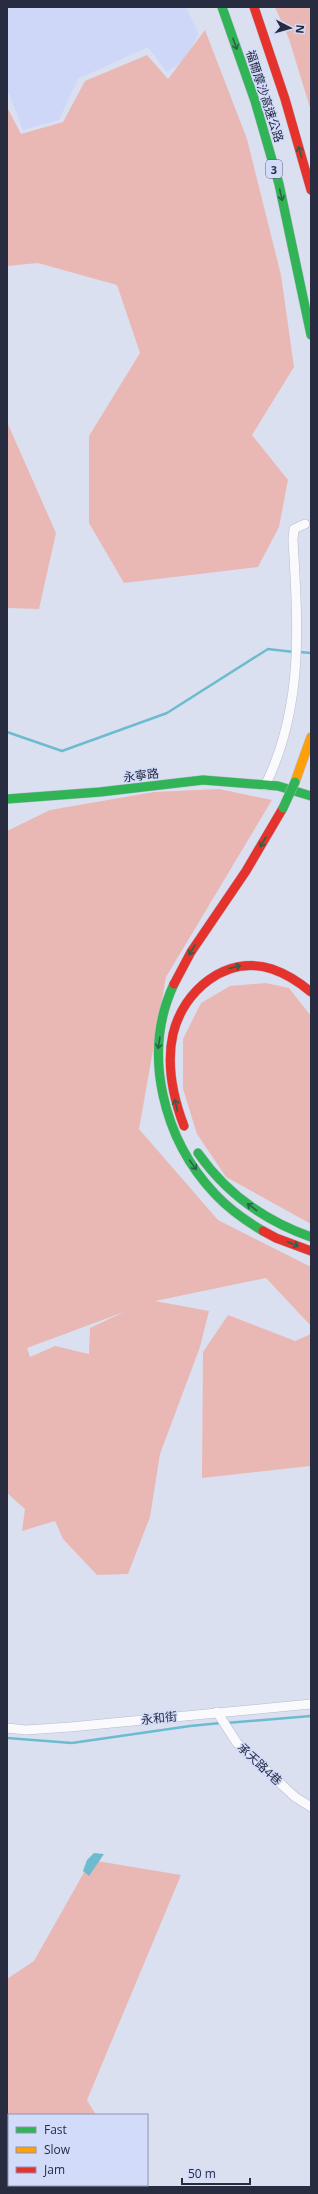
<svg xmlns="http://www.w3.org/2000/svg" width="318" height="2194" font-family="'Open Sans','Noto Sans TC',sans-serif">
	<rect width="100%" height="100%" fill="#dbe0f1"/>
	<!-- built -->
	<polygon fill="#ced7f8" points="7,7 186,7 199,34 183,61 167,72 148,47 78,79 59,120 23,130 9,94 7,94"/>
	<!-- green -->
	<g fill="#e9b8b4" fill-rule="evenodd">
		<polygon points="275,7 311,7 311,111 289,39"/>
		<polygon points="205,30 247,139 281,275 294,367 252,435 288,480 279,527 258,567 124,583 89,523 89,436 140,353 117,285 38,263 7,266 7,107 21,134 63,122 85,81 147,55 168,79"/>
		<polygon points="7,422 56,533 39,609 7,608"/>
		<path d="M219 789 272 800 166 977 139 1129 218 1220 311 1267V1326L266 1278 155 1301 209 1311 200 1347 160 1454 150 1517 128 1574 97 1575 63 1539 55 1521 22 1531 25 1509 7 1493V831L50 810 154 792ZM124 1312 90 1328 89 1354 55 1346 30 1357 27 1348Z"/>
		<polygon points="266,983 289,988 311,1016 311,1224 226,1177 197,1134 183,1089 183,1039 201,1003 230,986"/>
		<polygon points="228,1315 295,1341 311,1334 311,1466 202,1478 203,1352"/>
		<polygon points="91,1860 181,1875 87,2100 96,2115 9,2115 9,2185 138,2185 139,2187 7,2187 7,1979 34,1961"/>
	</g>
	<!-- water -->
	<polygon fill="#6cbbcf" points="94,1853 104,1854 89,1876 83,1871 87,1860"/>
	<g fill="none" stroke-linecap="round" stroke-linejoin="round">
		<!-- stream -->
		<g stroke="#6cbbcf" stroke-width="2.5">
			<polyline points="299,652 311,653"/>
			<polyline points="7,732 62,751 167,713 268,649 294,652"/>
			<polyline points="226,1723 311,1716"/>
			<polyline points="7,1738 72,1743 190,1726 221,1723"/>
		</g>
		<defs>
			<g id="street">
				<path d="M265 786C304 706 298 626 293 540L294 529 305 524"/>
				<polyline points="217,1712 237,1743 295,1797 311,1807"/>
				<polyline points="7,1728 26,1730 70,1727 311,1704"/>
			</g>
			<g id="fast">
				<polyline points="222,7 255,101 279,184 311,335"/>
				<polyline points="7,799 100,792 203,780 278,786 311,796"/>
				<path d="M174 984C141 1054 164 1140 215 1194 229 1209 246 1221 263 1231"/>
				<path d="M198 1153C226 1193 265 1221 311 1237"/>
			</g>
			<polyline id="slow" points="295,782 311,737"/>
			<g id="jam">
				<polyline points="254,7 285,99 311,190"/>
				<polyline points="174,984 191,952 246,871 283,808"/>
				<path d="M184 1126C173 1097 166 1065 173 1034 183 991 226 954 272 969 287 974 299 982 311 992"/>
				<polyline points="263,1231 276,1238 311,1251"/>
			</g>
		</defs>
		<!-- street casing -->
		<use href="#street" stroke="#b6bbcc" stroke-width="10"/>
		<!-- fast casing -->
		<use href="#fast" stroke="#b6bbcc" stroke-width="10"/>
		<!-- slow casing -->
		<use href="#slow" stroke="#b6bbcc" stroke-width="10"/>
		<!-- jam casing -->
		<use href="#jam" stroke="#b6bbcc" stroke-width="10"/>
		<!-- street -->
		<use href="#street" stroke="#fafafd" stroke-width="9"/>
		<!-- fast -->
		<use href="#fast" stroke="#30b455" stroke-width="9"/>
		<!-- slow -->
		<use href="#slow" stroke="#ff9f0a" stroke-width="9"/>
		<!-- jam -->
		<use href="#jam" stroke="#e5322d" stroke-width="9"/>
		<defs>
			<polyline id="fast-bridge" points="283,808 295,782"/>
		</defs>
		<!-- fast-bridge casing -->
		<use href="#fast-bridge" stroke="#b6bbcc" stroke-width="10" stroke-linecap="butt"/>
		<!-- fast-bridge -->
		<use href="#fast-bridge" stroke="#30b455" stroke-width="9"/>
	</g>
	<!-- one-way arrows -->
	<defs><path id="oneway-shaft" d="M-6 0H5M1.5-3L5.5 0L1.5 3" fill="none" stroke-width="1.6" stroke-linecap="round" stroke-linejoin="round"/></defs>
	<g stroke="#2b6248">
		<use href="#oneway-shaft" transform="translate(235 44) rotate(70)"/>
		<use href="#oneway-shaft" transform="translate(300 152) rotate(-106)"/>
		<use href="#oneway-shaft" transform="translate(281 195) rotate(77)"/>
		<use href="#oneway-shaft" transform="translate(263 842) rotate(121)"/>
		<use href="#oneway-shaft" transform="translate(192 950) rotate(120)"/>
		<use href="#oneway-shaft" transform="translate(235 967) rotate(-14)"/>
		<use href="#oneway-shaft" transform="translate(159 1043) rotate(99)"/>
		<use href="#oneway-shaft" transform="translate(176 1105) rotate(-104)"/>
		<use href="#oneway-shaft" transform="translate(193 1165) rotate(55)"/>
		<use href="#oneway-shaft" transform="translate(252 1207) rotate(-143)"/>
		<use href="#oneway-shaft" transform="translate(293 1244) rotate(21)"/>
	</g>
	<g text-anchor="middle" dominant-baseline="central" stroke-width="3" stroke-linejoin="round" paint-order="stroke">
		<!-- shield labels -->
		<rect fill="#d2dbfa" stroke="#5a6078" stroke-width="1" x="266" y="160" width="16" height="18" rx="3"/>
		<g font-size="11" font-weight="bold" fill="#272c40">
			<text x="274" y="169">3</text>
		</g>
		<!-- street labels -->
		<g font-size="12" fill="#272c40" stroke="#d2dbfa">
			<text transform="translate(265 96) rotate(72)">福爾摩沙高速公路</text>
			<text transform="translate(141 775) rotate(-7)">永寧路</text>
			<text transform="translate(159 1718) rotate(-6)">永和街</text>
			<text transform="translate(260 1764) rotate(43)">承天路4巷</text>
		</g>
	</g>
	<!-- border -->
	<rect width="318" height="2194" fill="none" stroke="#272c40" stroke-width="16"/>
	<!-- legend -->
	<rect x="8" y="2114" width="140" height="72" fill="#d2dbfa" stroke="#8e95b0"/>
	<rect x="16" y="2127" width="20" height="6" fill="#30b455" stroke="#8e95b0"/>
	<text x="44" y="2134" font-size="12" fill="#272c40">Fast</text>
	<rect x="16" y="2147" width="20" height="6" fill="#ff9f0a" stroke="#8e95b0"/>
	<text x="44" y="2154" font-size="12" fill="#272c40">Slow</text>
	<rect x="16" y="2167" width="20" height="6" fill="#e5322d" stroke="#8e95b0"/>
	<text x="44" y="2174" font-size="12" fill="#272c40">Jam</text>
	<!-- north arrow -->
	<g transform="translate(290 28) rotate(96)" stroke="#d2dbfa" stroke-width="3" paint-order="stroke">
	<path d="M0-3L7 15L0 10L-7 15Z" fill="#272c40"/>
	<text y="-6" font-size="11" font-weight="bold" text-anchor="middle" fill="#272c40">N</text>
	</g>
	<!-- scale -->
	<path d="M182 2178v6h68v-6" fill="none" stroke="#272c40" stroke-width="2"/>
	<text x="188" y="2178" font-size="12" fill="#272c40" stroke="#d2dbfa" stroke-width="3" paint-order="stroke">50 m</text>
</svg>
